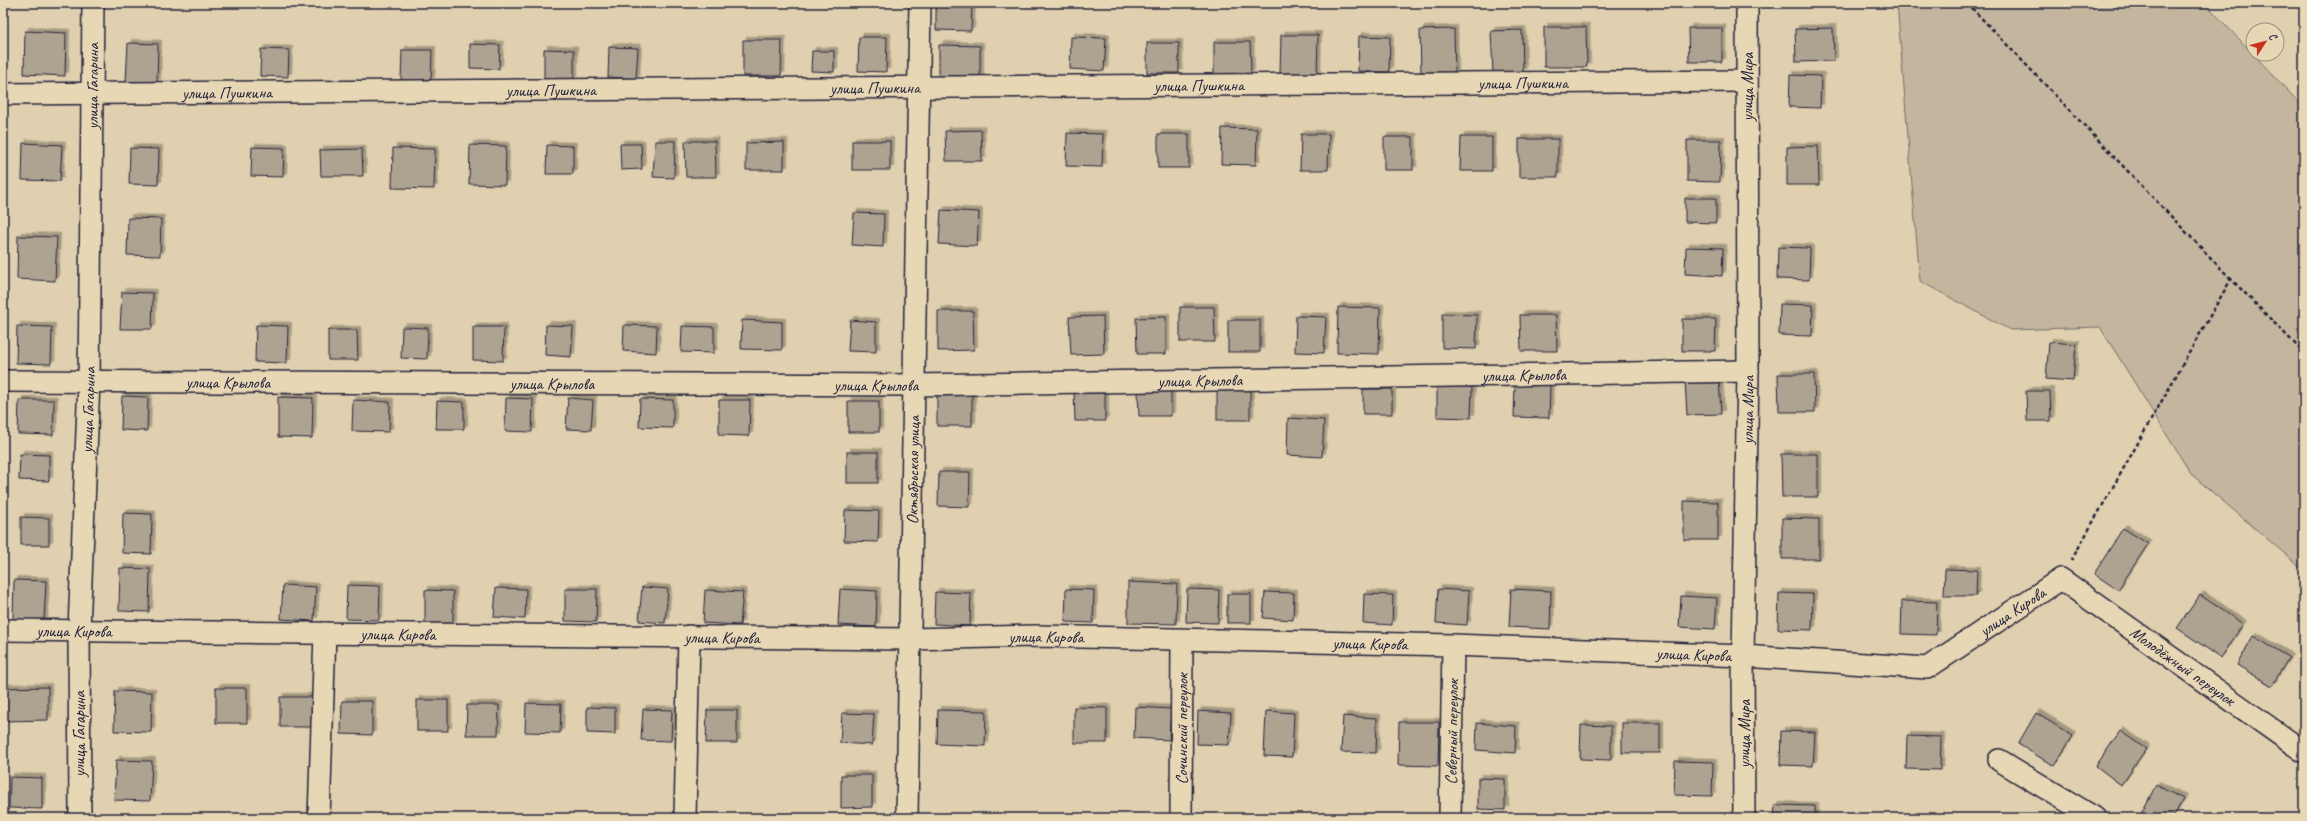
<svg xmlns="http://www.w3.org/2000/svg" width="2307" height="821" font-family="Caveat,sans-serif">
	<defs>
		<filter id="shadow"><feDropShadow dx="3.5" dy="-3.5" stdDeviation="0" flood-color="#0004"/></filter>
	</defs>
	<rect width="100%" height="100%" fill="#e0d0af"/>
	<filter id="ink" filterUnits="userSpaceOnUse"><feTurbulence type="fractalNoise" baseFrequency=".025" numOctaves="2"/><feDisplacementMap in="SourceGraphic" scale="8" xChannelSelector="R" yChannelSelector="G"/><feConvolveMatrix kernelMatrix="1 2 1 2 8 2 1 2 1" color-interpolation-filters="sRGB"/></filter>
	<g filter="url(#ink)">
		<!-- green -->
		<polygon fill="#c4b69e" stroke="#736c6c" points="1897,3 2205,3 2304,108 2304,570 2191,474 2100,327 2010,330 1920,281"/>
		<!-- building -->
		<g fill="#aea291" stroke="#22223b" filter="url(#shadow)">
			<polygon points="936,3 972,3 971,31 936,30"/>
			<polygon points="1544,27 1586,27 1587,67 1544,67"/>
			<polygon points="1688,28 1722,28 1722,62 1689,62"/>
			<polygon points="1833,28 1834,61 1796,62 1795,29"/>
			<polygon points="1454,29 1455,74 1421,75 1420,30"/>
			<polygon points="1522,30 1523,72 1493,73 1491,31"/>
			<polygon points="25,31 66,33 65,76 24,74"/>
			<polygon points="1281,35 1318,35 1317,75 1280,74"/>
			<polygon points="1359,36 1390,37 1389,72 1358,71"/>
			<polygon points="859,37 887,37 886,72 858,71"/>
			<polygon points="1071,37 1106,38 1104,71 1070,69"/>
			<polygon points="743,40 782,40 781,76 743,76"/>
			<polygon points="1214,42 1250,42 1251,74 1214,74"/>
			<polygon points="128,43 158,44 157,83 126,82"/>
			<rect x="1147" y="43" width="32" height="30"/>
			<polygon points="470,44 500,45 499,69 470,68"/>
			<polygon points="939,45 980,46 980,79 939,79"/>
			<polygon points="609,47 638,48 636,79 608,77"/>
			<polygon points="261,49 289,50 288,77 260,76"/>
			<polygon points="544,49 574,50 574,79 544,78"/>
			<polygon points="402,50 432,50 431,81 401,80"/>
			<polygon points="812,51 834,51 834,72 811,71"/>
			<polygon points="1790,75 1821,76 1820,108 1789,107"/>
			<polygon points="1222,128 1257,129 1256,165 1221,164"/>
			<polygon points="981,130 982,161 946,161 945,131"/>
			<polygon points="1067,133 1103,134 1102,167 1066,166"/>
			<rect x="1158" y="134" width="31" height="34"/>
			<polygon points="1301,134 1329,134 1328,170 1300,170"/>
			<rect x="1384" y="137" width="29" height="33"/>
			<polygon points="1461,137 1492,137 1492,171 1460,171"/>
			<rect x="1519" y="139" width="39" height="38"/>
			<polygon points="1687,140 1721,140 1720,182 1687,181"/>
			<polygon points="655,141 675,141 674,178 653,177"/>
			<polygon points="685,141 715,141 716,177 686,177"/>
			<rect x="852" y="141" width="38" height="29"/>
			<polygon points="784,142 784,170 746,170 746,143"/>
			<polygon points="23,143 62,145 60,181 22,180"/>
			<polygon points="620,144 641,144 642,169 621,170"/>
			<polygon points="470,145 506,146 505,185 469,184"/>
			<polygon points="547,145 573,146 573,174 546,174"/>
			<polygon points="1818,146 1819,185 1787,185 1787,147"/>
			<polygon points="252,147 284,148 283,177 251,176"/>
			<polygon points="130,148 159,149 158,185 129,184"/>
			<polygon points="393,148 435,149 434,189 392,188"/>
			<polygon points="362,149 363,176 321,176 320,150"/>
			<polygon points="1685,198 1716,198 1716,223 1685,222"/>
			<polygon points="941,210 979,212 977,246 939,244"/>
			<polygon points="854,213 884,214 883,247 852,245"/>
			<polygon points="128,218 161,219 160,256 127,255"/>
			<polygon points="18,236 57,237 55,281 17,279"/>
			<polygon points="1686,247 1723,248 1722,276 1685,274"/>
			<polygon points="1778,247 1810,248 1809,280 1777,279"/>
			<polygon points="122,292 153,293 152,329 120,329"/>
			<polygon points="1780,304 1813,305 1812,336 1779,335"/>
			<polygon points="1180,307 1214,307 1215,342 1180,342"/>
			<polygon points="1338,307 1380,308 1379,354 1337,353"/>
			<polygon points="938,311 973,311 974,350 938,351"/>
			<polygon points="1442,314 1477,315 1476,349 1442,348"/>
			<polygon points="1520,315 1556,315 1557,351 1521,351"/>
			<polygon points="1103,316 1104,354 1071,355 1069,317"/>
			<polygon points="1296,316 1326,317 1324,353 1295,352"/>
			<polygon points="1166,317 1166,354 1137,354 1136,318"/>
			<polygon points="1682,319 1716,319 1715,351 1682,351"/>
			<polygon points="742,320 782,322 782,350 741,349"/>
			<polygon points="850,320 876,322 876,352 848,351"/>
			<rect x="1228" y="320" width="32" height="32"/>
			<polygon points="256,325 288,326 287,363 255,362"/>
			<polygon points="546,325 573,326 571,357 545,355"/>
			<polygon points="624,325 657,326 656,353 623,351"/>
			<polygon points="17,326 52,327 51,364 16,363"/>
			<polygon points="682,326 714,327 714,353 681,352"/>
			<polygon points="402,327 428,328 427,359 401,358"/>
			<polygon points="473,327 504,327 503,361 473,360"/>
			<polygon points="328,330 357,330 358,360 328,360"/>
			<polygon points="2049,342 2076,344 2073,381 2046,379"/>
			<polygon points="1778,374 1814,374 1815,412 1779,412"/>
			<polygon points="1719,378 1721,414 1687,415 1685,380"/>
			<polygon points="1515,384 1550,385 1549,418 1514,417"/>
			<polygon points="1437,386 1472,387 1471,418 1437,417"/>
			<rect x="1217" y="389" width="33" height="31"/>
			<rect x="1363" y="389" width="29" height="25"/>
			<polygon points="1171,390 1171,416 1139,416 1138,391"/>
			<polygon points="2026,391 2050,391 2051,421 2027,421"/>
			<polygon points="1074,393 1105,393 1105,421 1075,421"/>
			<rect x="937" y="394" width="35" height="32"/>
			<polygon points="122,396 148,397 147,431 121,430"/>
			<polygon points="278,397 313,398 312,438 278,437"/>
			<polygon points="506,398 533,399 532,432 505,431"/>
			<polygon points="568,398 593,400 591,430 566,429"/>
			<polygon points="640,399 673,400 673,428 639,427"/>
			<polygon points="19,400 54,400 53,435 18,434"/>
			<polygon points="353,400 390,402 389,432 352,431"/>
			<polygon points="719,400 750,400 749,436 719,435"/>
			<polygon points="437,401 464,402 464,429 436,429"/>
			<rect x="848" y="401" width="31" height="31"/>
			<polygon points="1288,418 1324,420 1322,457 1287,455"/>
			<rect x="847" y="452" width="31" height="31"/>
			<polygon points="20,454 49,455 49,481 19,480"/>
			<polygon points="1781,454 1818,454 1818,497 1782,497"/>
			<polygon points="939,472 970,472 969,507 938,506"/>
			<polygon points="1684,501 1718,502 1718,540 1684,540"/>
			<polygon points="845,510 879,511 878,542 844,541"/>
			<polygon points="123,513 152,514 151,554 122,553"/>
			<polygon points="21,517 49,518 49,545 21,545"/>
			<polygon points="1782,518 1819,519 1819,559 1782,559"/>
			<polygon points="2123,528 2148,544 2118,590 2094,574"/>
			<polygon points="120,568 150,569 149,612 119,611"/>
			<polygon points="1945,569 1977,570 1976,596 1944,596"/>
			<polygon points="14,580 46,581 44,621 13,620"/>
			<polygon points="1128,582 1177,584 1176,624 1128,623"/>
			<polygon points="283,585 316,587 314,621 281,619"/>
			<polygon points="347,585 380,586 379,620 346,619"/>
			<polygon points="642,587 668,589 665,623 639,621"/>
			<polygon points="496,588 526,589 525,619 494,617"/>
			<polygon points="565,589 597,589 596,622 565,621"/>
			<polygon points="840,589 877,591 876,627 838,625"/>
			<polygon points="1066,589 1094,590 1093,623 1065,622"/>
			<polygon points="1187,589 1219,590 1218,623 1186,622"/>
			<polygon points="1438,589 1469,591 1467,625 1436,623"/>
			<polygon points="1511,589 1551,591 1550,629 1509,627"/>
			<polygon points="425,590 453,591 453,624 425,624"/>
			<polygon points="705,590 743,592 740,625 703,623"/>
			<polygon points="935,592 971,593 970,626 934,624"/>
			<polygon points="1265,592 1294,593 1293,620 1263,618"/>
			<polygon points="1779,593 1813,594 1812,630 1778,629"/>
			<rect x="1227" y="594" width="24" height="29"/>
			<polygon points="1364,594 1393,595 1392,625 1363,623"/>
			<polygon points="2200,595 2243,624 2221,658 2177,628"/>
			<polygon points="1681,596 1717,598 1715,629 1679,627"/>
			<polygon points="1902,601 1937,602 1936,635 1901,634"/>
			<polygon points="2253,636 2289,657 2272,686 2237,665"/>
			<polygon points="48,687 48,720 4,721 3,688"/>
			<rect x="216" y="688" width="31" height="35"/>
			<polygon points="115,691 152,692 151,732 114,731"/>
			<polygon points="280,697 312,697 311,727 280,727"/>
			<rect x="417" y="700" width="31" height="31"/>
			<polygon points="342,701 372,701 372,735 341,734"/>
			<polygon points="526,703 561,704 560,733 525,732"/>
			<polygon points="467,705 499,705 498,735 466,735"/>
			<polygon points="587,707 615,708 615,734 587,733"/>
			<polygon points="1074,707 1107,708 1107,743 1074,743"/>
			<polygon points="1135,707 1171,709 1169,740 1134,738"/>
			<polygon points="643,709 672,710 671,741 641,740"/>
			<polygon points="707,710 737,710 737,743 706,743"/>
			<polygon points="938,710 986,711 985,746 937,744"/>
			<polygon points="1198,711 1231,713 1229,745 1197,744"/>
			<polygon points="1266,711 1294,713 1292,757 1264,756"/>
			<polygon points="842,713 874,714 872,745 840,743"/>
			<polygon points="2036,713 2073,736 2054,766 2018,744"/>
			<polygon points="1343,716 1377,718 1376,753 1341,752"/>
			<polygon points="1399,722 1439,722 1438,766 1398,765"/>
			<polygon points="1477,723 1516,726 1515,753 1476,750"/>
			<rect x="1622" y="723" width="38" height="30"/>
			<polygon points="1581,725 1611,726 1611,760 1580,759"/>
			<polygon points="1781,731 1815,732 1813,766 1780,765"/>
			<polygon points="2120,731 2146,749 2121,785 2096,766"/>
			<polygon points="1907,736 1941,737 1940,770 1906,769"/>
			<polygon points="116,760 152,761 150,801 114,800"/>
			<polygon points="1675,761 1713,762 1712,796 1674,795"/>
			<polygon points="841,775 872,775 872,807 841,808"/>
			<polygon points="10,777 42,778 42,809 9,808"/>
			<polygon points="1478,778 1505,779 1505,810 1478,809"/>
			<polygon points="2156,785 2183,799 2173,818 2145,818 2140,816"/>
			<polygon points="1775,805 1815,806 1815,818 1774,818"/>
		</g>
		<g fill="none" stroke-linecap="round" stroke-linejoin="round">
			<defs>
				<g id="street">
					<path id="s1" d="M3 94 1747 81"/>
					<path id="s2" d="M3 381 914 385 1748 371"/>
					<path id="s3" d="M3 630 909 639 1036 636 1453 645 1743 656 1927 668 2061 579 2304 752"/>
					<polyline points="1999,760 2095,818"/>
					<path id="s4" d="M80 818 79 630 89 381 93 3"/>
					<polyline points="319,818 325,633"/>
					<polyline points="685,818 689,636"/>
					<path id="s5" d="M907 818 920 3"/>
					<path id="s6" d="M1181 818 1182 641"/>
					<path id="s7" d="M1450 818 1453 645"/>
					<path id="s8" d="M1744 818 1743 656 1748 371 1747 3"/>
				</g>
			</defs>
			<!-- street casing -->
			<use href="#street" stroke="#22223b" stroke-width="24"/>
			<!-- path -->
			<g stroke="#22223b" stroke-width="2.5" stroke-dasharray="4 3" stroke-linecap="butt">
				<polyline points="1967,3 2231,279"/>
				<polyline points="2071,561 2231,279 2304,353"/>
			</g>
			<!-- street -->
			<use href="#street" stroke="#e8d7b4" stroke-width="21"/>
		</g>
	</g>
	<g text-anchor="middle" dominant-baseline="central" stroke-width="4" stroke-linejoin="round" paint-order="stroke">
		<!-- street labels -->
		<g font-size="17" fill="#22223b" stroke="#e8d7b4">
			<text stroke="none"><textPath href="#s1" startOffset="1520">улица Пушкина</textPath></text>
			<text stroke="none"><textPath href="#s1" startOffset="1196">улица Пушкина</textPath></text>
			<text stroke="none"><textPath href="#s4" startOffset="732">улица Гагарина</textPath></text>
			<text transform="translate(1747 87) rotate(-90)">улица Мира</text>
			<text stroke="none"><textPath href="#s1" startOffset="872">улица Пушкина</textPath></text>
			<text stroke="none"><textPath href="#s1" startOffset="548">улица Пушкина</textPath></text>
			<text stroke="none"><textPath href="#s1" startOffset="224">улица Пушкина</textPath></text>
			<text stroke="none"><textPath href="#s2" startOffset="1521">улица Крылова</textPath></text>
			<text stroke="none"><textPath href="#s2" startOffset="1197">улица Крылова</textPath></text>
			<text stroke="none"><textPath href="#s2" startOffset="225">улица Крылова</textPath></text>
			<text stroke="none"><textPath href="#s2" startOffset="549">улица Крылова</textPath></text>
			<text stroke="none"><textPath href="#s2" startOffset="873">улица Крылова</textPath></text>
			<text stroke="none"><textPath href="#s4" startOffset="408">улица Гагарина</textPath></text>
			<text stroke="none"><textPath href="#s8" startOffset="408">улица Мира</textPath></text>
			<text stroke="none"><textPath href="#s5" startOffset="348">Октябрьская улица</textPath></text>
			<text stroke="none"><textPath href="#s3" startOffset="2027">улица Кирова</textPath></text>
			<text stroke="none"><textPath href="#s3" startOffset="71">улица Кирова</textPath></text>
			<text stroke="none"><textPath href="#s3" startOffset="395">улица Кирова</textPath></text>
			<text stroke="none"><textPath href="#s3" startOffset="719">улица Кирова</textPath></text>
			<text stroke="none"><textPath href="#s3" startOffset="1043">улица Кирова</textPath></text>
			<text stroke="none"><textPath href="#s3" startOffset="1367">улица Кирова</textPath></text>
			<text stroke="none"><textPath href="#s3" startOffset="1691">улица Кирова</textPath></text>
			<text stroke="none"><textPath href="#s3" startOffset="2235">Молодёжный переулок</textPath></text>
			<text stroke="none"><textPath href="#s6" startOffset="89">Сочинский переулок</textPath></text>
			<text stroke="none"><textPath href="#s7" startOffset="86">Северный переулок</textPath></text>
			<text transform="translate(79 734) rotate(-90)">улица Гагарина</text>
			<text transform="translate(1744 734) rotate(-90)">улица Мира</text>
		</g>
	</g>
	<!-- margin -->
	<rect width="2307" height="821" fill="none" stroke="#e8d7b4" stroke-width="16"/>
	<rect x="8" y="8" width="2291" height="805" fill="none" stroke="#22223b" stroke-width="1.5" filter="url(#ink)"/>
	<!-- north arrow -->
	<g transform="translate(2265 42) rotate(54)"><circle r="19" fill="#e8d7b4" stroke="#998f84"/>
	<path d="M0-3L7 15L0 10L-7 15Z" fill="#c8321e"/>
	<text y="-6" font-size="11" font-weight="bold" text-anchor="middle" fill="#22223b">С</text>
	</g>
</svg>
